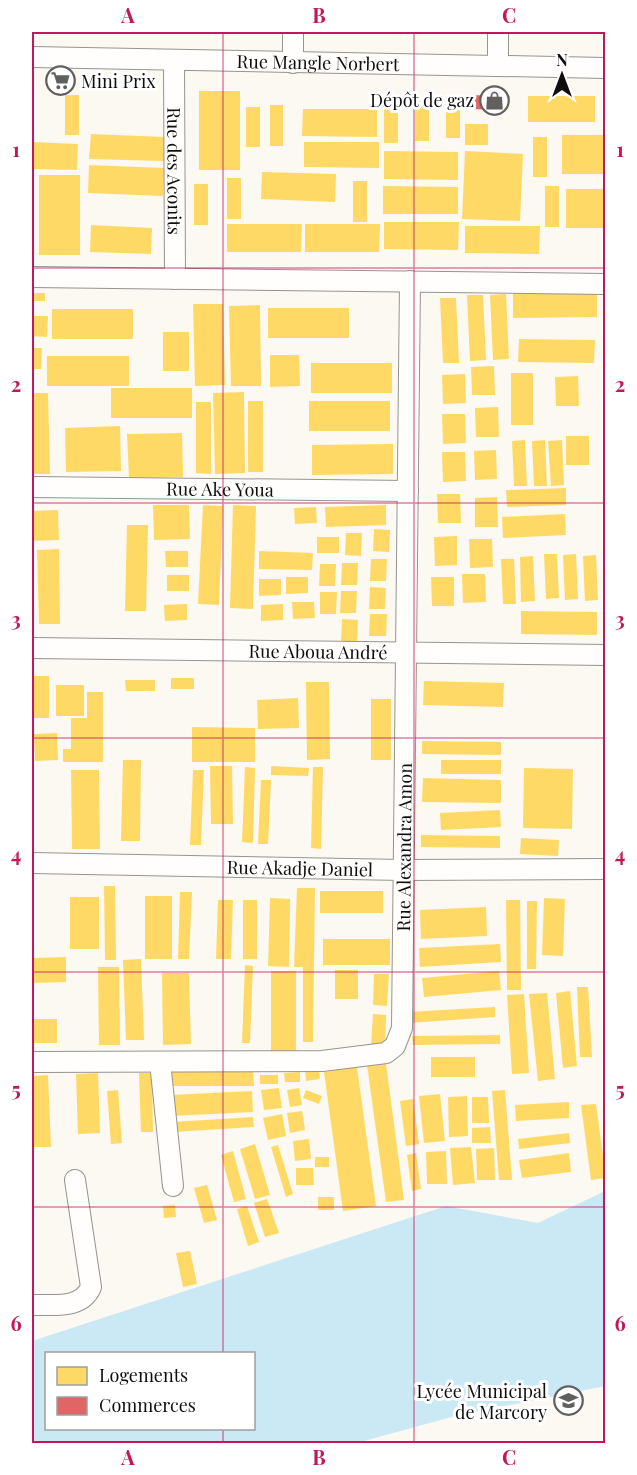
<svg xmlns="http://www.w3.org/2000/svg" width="637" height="1475" font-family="'Playfair Display',serif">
	<rect width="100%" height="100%" fill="#fcf9f2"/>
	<!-- water -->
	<path fill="#cae9f5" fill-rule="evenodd" d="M605 1191V1386L455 1416 357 1443H32V1341L446 1206 538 1223ZM46 1354H254V1428H46Z"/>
	<!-- homes -->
	<g fill="#ffd966">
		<rect x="199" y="91" width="41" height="79"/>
		<rect x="65" y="95" width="14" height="40"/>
		<rect x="528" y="96" width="67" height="26"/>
		<rect x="446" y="98" width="14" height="40"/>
		<rect x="415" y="101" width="14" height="40"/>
		<rect x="384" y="103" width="14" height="40"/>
		<rect x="270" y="105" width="13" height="41"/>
		<rect x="246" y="107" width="14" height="40"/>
		<polygon points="303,109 377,109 377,137 302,136"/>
		<rect x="465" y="124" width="23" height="21"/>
		<polygon points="91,134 165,137 164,161 89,159"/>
		<rect x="562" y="135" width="41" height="39"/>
		<rect x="533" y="137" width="14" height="40"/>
		<polygon points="32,142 78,144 77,170 32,169"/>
		<polygon points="304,142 379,142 379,168 304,167"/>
		<polygon points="384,151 458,152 458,180 384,179"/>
		<polygon points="465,151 523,154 520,221 462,219"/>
		<polygon points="89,165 164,168 163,196 88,193"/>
		<polygon points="262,172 336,174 335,202 261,199"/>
		<rect x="39" y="175" width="41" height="80"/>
		<rect x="227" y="178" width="14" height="41"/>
		<rect x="353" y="181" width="14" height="41"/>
		<rect x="194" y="184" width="14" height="41"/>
		<polygon points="383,186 458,187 458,214 383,214"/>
		<rect x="545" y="186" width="14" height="41"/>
		<rect x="566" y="189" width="40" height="39"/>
		<polygon points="384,222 459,222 458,250 384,249"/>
		<polygon points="227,224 302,224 301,252 227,252"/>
		<polygon points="305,224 380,224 379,252 305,252"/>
		<polygon points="91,225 152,228 151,254 90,252"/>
		<polygon points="465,226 540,226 539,254 465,253"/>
		<polygon points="513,292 597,292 597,317 513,318"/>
		<rect x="32" y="293" width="13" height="8"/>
		<polygon points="506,294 509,359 493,360 490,295"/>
		<polygon points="467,295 483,295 486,360 470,361"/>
		<polygon points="440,298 456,298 459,363 443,363"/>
		<polygon points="193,304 223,304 225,385 195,386"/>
		<polygon points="260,305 261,386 231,386 229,306"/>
		<rect x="268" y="308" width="81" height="30"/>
		<rect x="52" y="309" width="81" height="30"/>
		<polygon points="32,316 48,316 47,337 32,336"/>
		<rect x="163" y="332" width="26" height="39"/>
		<polygon points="519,339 595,340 594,363 518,362"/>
		<polygon points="32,348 42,348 41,369 32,369"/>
		<polygon points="270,355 299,355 300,386 270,387"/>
		<rect x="47" y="356" width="82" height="30"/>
		<rect x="311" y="363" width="81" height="30"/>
		<polygon points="494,366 495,395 472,395 471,367"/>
		<rect x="511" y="373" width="22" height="52"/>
		<polygon points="465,374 466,403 443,404 442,375"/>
		<polygon points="578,376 579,406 556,406 555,377"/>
		<rect x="111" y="388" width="81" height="30"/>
		<polygon points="244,392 245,473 215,474 213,393"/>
		<polygon points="32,393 48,393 50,474 32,474"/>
		<rect x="248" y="401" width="15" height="71"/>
		<rect x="309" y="401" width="81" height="30"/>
		<polygon points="196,402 211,402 211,474 196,473"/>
		<polygon points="498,407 499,437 476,437 475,408"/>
		<polygon points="442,414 465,414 466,443 443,444"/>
		<polygon points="120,426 121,471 66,472 65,428"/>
		<polygon points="182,433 183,477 129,478 127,434"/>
		<rect x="566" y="436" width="23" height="29"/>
		<polygon points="525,440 527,486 514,486 512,441"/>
		<polygon points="545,440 547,486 534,486 532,441"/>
		<polygon points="562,440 564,485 551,486 548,441"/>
		<polygon points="393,444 393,474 312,475 312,445"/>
		<polygon points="496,450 497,479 475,480 474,451"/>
		<polygon points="442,452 465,452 466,481 443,482"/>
		<polygon points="566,488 566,505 507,507 506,490"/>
		<polygon points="437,494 460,494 461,523 438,523"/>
		<polygon points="497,497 498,527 475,527 475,498"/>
		<polygon points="153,505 189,505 190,539 154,540"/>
		<polygon points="203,505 223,506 219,605 198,604"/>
		<polygon points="233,505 256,506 253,609 230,608"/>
		<polygon points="386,505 386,525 326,527 325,507"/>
		<polygon points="316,507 317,523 295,524 294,508"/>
		<polygon points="58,510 59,540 32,541 32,511"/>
		<polygon points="565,514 566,535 503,538 502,517"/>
		<polygon points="127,525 148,525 146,611 125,611"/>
		<polygon points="374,529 390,530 389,552 373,551"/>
		<polygon points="346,533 362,533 361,556 345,555"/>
		<polygon points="457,536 457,565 435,566 434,537"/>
		<rect x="317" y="537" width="22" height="16"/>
		<polygon points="469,539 492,539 493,567 470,568"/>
		<polygon points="59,549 60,624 39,624 37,550"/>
		<polygon points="165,551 188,551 188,567 166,567"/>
		<polygon points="259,551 313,553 312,570 259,569"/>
		<polygon points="544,554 557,554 559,598 546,599"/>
		<polygon points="576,554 578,599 565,600 563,555"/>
		<polygon points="596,555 598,600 585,601 583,556"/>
		<polygon points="533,556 535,601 521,602 520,557"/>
		<polygon points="371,559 387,559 386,581 370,581"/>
		<polygon points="501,559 514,559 516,604 503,604"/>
		<polygon points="342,563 358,563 357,585 341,585"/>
		<polygon points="320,564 336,564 335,586 319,586"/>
		<polygon points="462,574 485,574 486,602 463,603"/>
		<rect x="167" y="575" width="22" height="16"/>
		<polygon points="286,577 308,577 308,593 286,594"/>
		<polygon points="431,577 454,577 454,606 432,606"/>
		<polygon points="259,579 281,579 281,595 259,596"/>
		<polygon points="370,587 386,588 385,609 369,609"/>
		<polygon points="341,591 357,591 356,613 340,613"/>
		<polygon points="320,592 337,592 336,614 320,614"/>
		<polygon points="292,602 314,602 315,618 293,619"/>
		<polygon points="187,604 187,620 165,621 164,605"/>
		<polygon points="283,604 283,620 261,621 261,605"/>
		<polygon points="521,611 597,612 597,635 521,634"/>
		<polygon points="370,614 387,614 386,636 369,636"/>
		<polygon points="342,619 358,620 357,642 341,641"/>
		<rect x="32" y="676" width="17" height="42"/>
		<rect x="171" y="678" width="23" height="11"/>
		<polygon points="125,680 155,680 155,691 126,691"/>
		<polygon points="424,681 504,683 503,707 423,705"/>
		<polygon points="306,682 329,682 330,759 307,760"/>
		<rect x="56" y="685" width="28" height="31"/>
		<polygon points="87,692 103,692 103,762 63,762 63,749 71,749 71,718 87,718"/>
		<polygon points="298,698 299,728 258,729 257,700"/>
		<rect x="371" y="699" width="20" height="61"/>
		<polygon points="192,727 255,728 255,762 192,762"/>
		<polygon points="57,733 58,760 35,761 34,734"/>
		<polygon points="422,741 501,742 501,755 422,754"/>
		<polygon points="123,760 141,760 140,841 121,841"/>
		<rect x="441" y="760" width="60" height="14"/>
		<polygon points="210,766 232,766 233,824 211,824"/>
		<polygon points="271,766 309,768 308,776 271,775"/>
		<polygon points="245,767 255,768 253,843 242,842"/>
		<polygon points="313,767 323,767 321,849 311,848"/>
		<polygon points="524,768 573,769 572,829 523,828"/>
		<polygon points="71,770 99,770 100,849 72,849"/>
		<polygon points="193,770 204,770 201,845 190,845"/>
		<polygon points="423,778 501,780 501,803 422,802"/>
		<polygon points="261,780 271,780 268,844 258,844"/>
		<polygon points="500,810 501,827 441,830 440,813"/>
		<polygon points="421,835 500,836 500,848 421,847"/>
		<polygon points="521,838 559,840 558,856 520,854"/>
		<polygon points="104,886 115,886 116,960 105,960"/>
		<polygon points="297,888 315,888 313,1042 303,1042 303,967 294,967"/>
		<rect x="320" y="891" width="63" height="22"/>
		<polygon points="180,892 192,892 189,959 178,959"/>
		<rect x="145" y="896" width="27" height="63"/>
		<rect x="70" y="897" width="29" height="52"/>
		<polygon points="270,898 290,899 289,967 268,966"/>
		<polygon points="544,898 565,899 563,956 542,955"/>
		<polygon points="218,900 233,900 231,959 216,959"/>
		<rect x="243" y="900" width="14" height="59"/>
		<polygon points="506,900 520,900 521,990 507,990"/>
		<polygon points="527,901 537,901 536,969 527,969"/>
		<polygon points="486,907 487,936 421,939 420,910"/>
		<rect x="323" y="939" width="67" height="26"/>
		<polygon points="500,944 501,962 420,967 419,948"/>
		<polygon points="66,957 66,982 32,983 32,958"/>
		<polygon points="141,959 144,1040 126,1040 123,960"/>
		<polygon points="245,965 253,966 250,1043 242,1043"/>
		<polygon points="98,967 119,967 120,1045 99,1045"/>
		<rect x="335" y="970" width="23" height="29"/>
		<rect x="271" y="971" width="25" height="81"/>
		<polygon points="499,971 501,990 424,997 422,978"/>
		<polygon points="162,973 189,973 191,1044 163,1045"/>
		<polygon points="374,974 389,974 387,1006 373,1005"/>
		<polygon points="577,987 588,987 592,1057 580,1057"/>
		<polygon points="570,991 577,1066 563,1068 556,993"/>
		<polygon points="547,993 555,1079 538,1081 529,994"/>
		<polygon points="524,994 529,1073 512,1074 507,995"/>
		<polygon points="495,1007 495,1017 409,1023 408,1012"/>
		<polygon points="373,1014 386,1015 385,1047 371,1046"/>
		<rect x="32" y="1019" width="25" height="24"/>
		<polygon points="500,1035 500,1044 413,1045 412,1036"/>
		<polygon points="385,1056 404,1200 386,1202 366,1058"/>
		<rect x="431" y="1057" width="44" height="20"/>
		<polygon points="357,1067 376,1206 343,1211 324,1072"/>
		<polygon points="319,1068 320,1079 306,1081 305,1070"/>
		<polygon points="253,1071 254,1086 171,1086 171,1072"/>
		<polygon points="300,1072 300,1082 285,1082 284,1073"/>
		<polygon points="98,1073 100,1133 78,1134 76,1074"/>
		<polygon points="139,1073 152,1073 153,1132 141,1132"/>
		<polygon points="48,1075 51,1147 32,1147 32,1076"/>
		<rect x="260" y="1075" width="18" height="9"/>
		<polygon points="279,1088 282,1108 264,1110 261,1090"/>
		<polygon points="299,1088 302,1105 290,1107 287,1090"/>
		<polygon points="118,1090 122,1143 111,1144 107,1091"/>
		<polygon points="306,1090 322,1096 319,1104 303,1098"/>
		<polygon points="505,1090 512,1180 499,1180 492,1091"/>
		<polygon points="252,1091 253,1112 172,1116 171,1095"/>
		<polygon points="440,1094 445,1141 424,1143 419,1096"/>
		<polygon points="467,1096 468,1136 449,1137 448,1097"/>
		<polygon points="472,1097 488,1097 489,1123 472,1123"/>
		<polygon points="413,1099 419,1144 406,1146 400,1101"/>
		<polygon points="569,1102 569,1118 516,1121 515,1105"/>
		<polygon points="596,1104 606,1178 591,1180 581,1105"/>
		<polygon points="302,1111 305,1130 290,1133 287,1113"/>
		<polygon points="282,1114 286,1136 268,1140 263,1118"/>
		<polygon points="253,1117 254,1127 174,1132 173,1122"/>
		<polygon points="490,1127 491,1143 472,1143 472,1128"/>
		<polygon points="569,1133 570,1143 519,1149 518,1139"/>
		<polygon points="309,1139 311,1159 295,1161 293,1141"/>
		<polygon points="255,1144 270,1195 255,1199 240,1149"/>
		<polygon points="278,1145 293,1194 286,1197 271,1147"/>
		<polygon points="471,1147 475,1183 453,1185 450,1148"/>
		<polygon points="494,1148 495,1180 477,1180 476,1149"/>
		<polygon points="233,1151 246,1199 234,1202 221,1155"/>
		<polygon points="446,1151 447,1184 427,1184 426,1152"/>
		<polygon points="416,1153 421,1189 412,1191 407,1155"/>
		<polygon points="569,1153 571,1172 522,1178 519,1160"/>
		<rect x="315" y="1157" width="14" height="10"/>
		<polygon points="296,1168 313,1168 314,1185 296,1185"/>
		<polygon points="207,1185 217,1220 204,1223 194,1188"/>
		<rect x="318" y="1197" width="16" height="13"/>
		<polygon points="267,1199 279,1233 265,1237 254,1203"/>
		<polygon points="175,1205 176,1217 164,1218 163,1206"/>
		<polygon points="247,1206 259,1242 248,1246 237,1209"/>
		<polygon points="190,1251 197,1284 183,1287 176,1253"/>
	</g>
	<!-- shops -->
	<polygon fill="#e06666" points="468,95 503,96 503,110 468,109"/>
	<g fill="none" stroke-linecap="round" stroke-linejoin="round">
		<defs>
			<g id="street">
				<path id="s1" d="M32 57 606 68"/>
				<path id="s2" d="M174 61 175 279"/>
				<polyline points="293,63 293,32"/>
				<polyline points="498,66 498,32"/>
				<polyline points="32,277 606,284"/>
				<path id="s3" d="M32 487 408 491"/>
				<path id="s4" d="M32 648 606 655"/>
				<path id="s5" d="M32 863 403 870 606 869"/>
				<path id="s6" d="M32 1062 322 1061 386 1053 395 1046 402 1028 410 281"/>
				<polyline points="160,1062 173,1186"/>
				<path d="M32 1305C53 1304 81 1310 91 1287L75 1180"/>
			</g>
		</defs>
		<!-- street casing -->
		<use href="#street" stroke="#959491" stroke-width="22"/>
		<!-- street -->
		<use href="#street" stroke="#fffefd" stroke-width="20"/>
	</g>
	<!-- grid -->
	<path fill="none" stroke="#c2185b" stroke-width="1.5" stroke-opacity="0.55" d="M223 32V1354M414 32V1444M32 268H606M32 503H606M32 738H606M32 972H606M32 1207H606M223 1428V1444"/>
	<!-- icons -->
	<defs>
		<symbol id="supermarket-ring" viewBox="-11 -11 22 22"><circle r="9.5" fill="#fff" stroke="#61605e" stroke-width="1.5"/><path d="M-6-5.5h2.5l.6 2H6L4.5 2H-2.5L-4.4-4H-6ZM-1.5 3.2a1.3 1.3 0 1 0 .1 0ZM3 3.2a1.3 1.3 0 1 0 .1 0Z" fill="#61605e"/></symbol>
		<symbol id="shop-ring" viewBox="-11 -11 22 22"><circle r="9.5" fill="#fff" stroke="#61605e" stroke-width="1.5"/><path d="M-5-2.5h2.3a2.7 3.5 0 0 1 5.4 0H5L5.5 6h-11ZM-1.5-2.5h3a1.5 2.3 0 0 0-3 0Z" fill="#61605e"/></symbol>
		<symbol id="school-ring" viewBox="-11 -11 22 22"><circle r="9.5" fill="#fff" stroke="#61605e" stroke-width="1.5"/><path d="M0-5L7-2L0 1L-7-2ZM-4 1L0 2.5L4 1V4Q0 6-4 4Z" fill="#61605e"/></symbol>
	</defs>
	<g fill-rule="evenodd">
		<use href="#supermarket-ring" x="44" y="64" width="33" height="33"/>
		<use href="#shop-ring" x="478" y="84" width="33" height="33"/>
		<use href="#school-ring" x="552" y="1384" width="33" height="33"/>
	</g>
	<g text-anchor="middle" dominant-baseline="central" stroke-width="6" stroke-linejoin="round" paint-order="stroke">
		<!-- street labels -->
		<g font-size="18" fill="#0e0e0e" stroke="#fff">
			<text stroke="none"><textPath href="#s1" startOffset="286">Rue Mangle Norbert</textPath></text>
			<text stroke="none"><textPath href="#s2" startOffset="110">Rue des Aconits</textPath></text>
			<text stroke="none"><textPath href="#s3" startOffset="188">Rue Ake Youa</textPath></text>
			<text stroke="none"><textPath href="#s4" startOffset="286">Rue Aboua André</textPath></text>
			<text stroke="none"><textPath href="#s6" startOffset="566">Rue Alexandra Amon</textPath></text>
			<text stroke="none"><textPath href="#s5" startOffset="268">Rue Akadje Daniel</textPath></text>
		</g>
		<!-- poi labels -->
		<g font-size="18" fill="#0e0e0e" stroke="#fff" text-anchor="end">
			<text x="81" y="81" text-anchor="start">Mini Prix</text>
			<text x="474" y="100">Dépôt de gaz</text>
			<text x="547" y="1391">Lycée Municipal<tspan x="547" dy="21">de Marcory</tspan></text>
		</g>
	</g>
	<!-- border -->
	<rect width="637" height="1475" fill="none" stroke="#ffffff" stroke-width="66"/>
	<!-- legend -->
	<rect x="45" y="1352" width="210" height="78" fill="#ffffff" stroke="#9f9f9f" stroke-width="1.5"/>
	<rect x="57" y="1367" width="30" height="18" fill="#ffd966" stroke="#9f9f9f" stroke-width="1.5"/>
	<text x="99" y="1382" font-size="18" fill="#0e0e0e">Logements</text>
	<rect x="57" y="1397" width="30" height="18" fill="#e06666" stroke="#9f9f9f" stroke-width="1.5"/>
	<text x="99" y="1412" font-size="18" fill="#0e0e0e">Commerces</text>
	<!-- north arrow -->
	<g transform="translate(562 75)" stroke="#ffffff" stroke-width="4.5" paint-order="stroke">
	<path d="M0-4.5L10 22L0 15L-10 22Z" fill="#0e0e0e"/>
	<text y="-9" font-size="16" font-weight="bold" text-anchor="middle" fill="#0e0e0e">N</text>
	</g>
	<rect x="33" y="33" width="571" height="1409" fill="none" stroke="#c2185b" stroke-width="2"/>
	<g font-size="20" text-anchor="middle" font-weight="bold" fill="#c2185b">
		<text x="128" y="23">A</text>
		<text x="319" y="23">B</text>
		<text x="509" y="23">C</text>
		<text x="16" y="157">1</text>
		<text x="620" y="157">1</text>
		<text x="16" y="392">2</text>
		<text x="620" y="392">2</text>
		<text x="16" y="627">3</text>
		<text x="620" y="627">3</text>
		<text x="16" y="862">4</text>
		<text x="620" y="862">4</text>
		<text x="16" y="1097">5</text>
		<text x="620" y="1097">5</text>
		<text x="16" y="1331">6</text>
		<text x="620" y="1331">6</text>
		<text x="128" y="1465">A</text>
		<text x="319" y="1465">B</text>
		<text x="509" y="1465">C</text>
	</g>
</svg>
